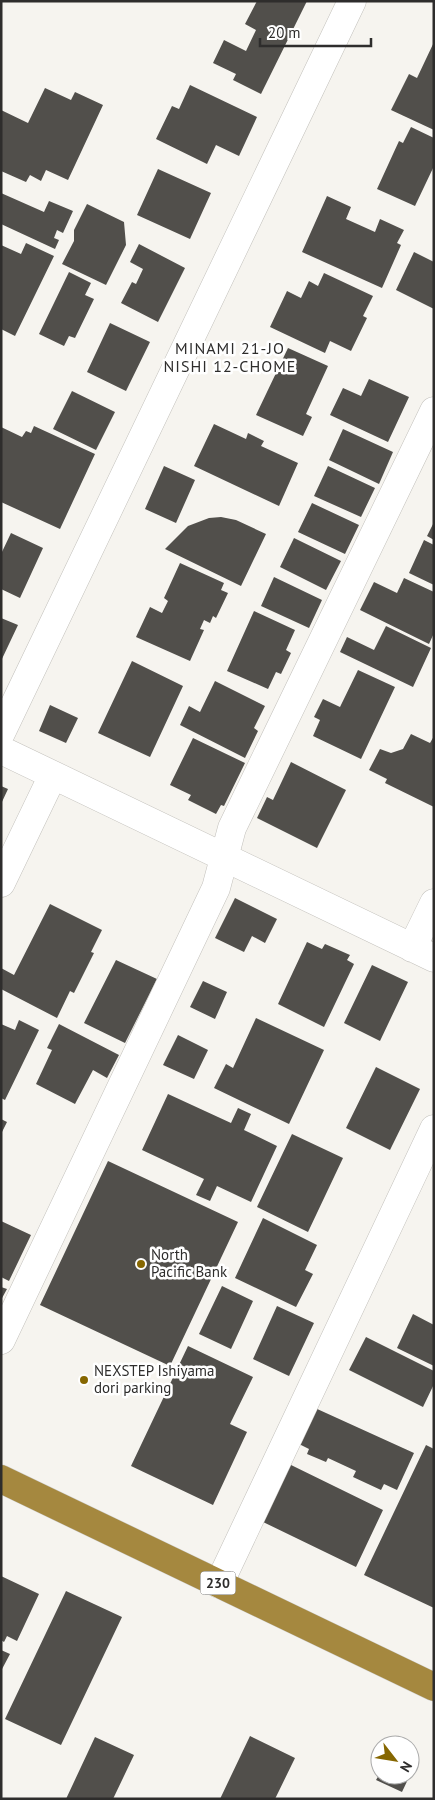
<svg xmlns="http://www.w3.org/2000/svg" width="435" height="1800" font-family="'PT Sans',sans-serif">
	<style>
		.building { fill: #514f4b }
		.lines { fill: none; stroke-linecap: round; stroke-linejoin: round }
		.minor-casing { stroke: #c3c1bc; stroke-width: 29 }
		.highway-casing { stroke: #d1d1d1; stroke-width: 29 }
		.minor { stroke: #fff; stroke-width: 28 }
		.highway { stroke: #a5883f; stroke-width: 28 }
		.poi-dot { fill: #866701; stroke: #fff; stroke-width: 2 }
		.labels { text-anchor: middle; stroke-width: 5; stroke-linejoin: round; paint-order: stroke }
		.shield { fill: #fff; stroke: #6d6c6b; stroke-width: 1 }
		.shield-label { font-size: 14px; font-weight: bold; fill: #2e2d2c }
		.poi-label { font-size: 15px; fill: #2e2d2c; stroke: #fff; text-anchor: start }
		.neighbourhood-label { font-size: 16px; letter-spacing: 1px; fill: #2e2d2c; stroke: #fff }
	</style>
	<rect width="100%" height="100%" fill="#f6f4ef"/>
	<path class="building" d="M257,1h50l-46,93 -28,-14 3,-6 -23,-11 11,-23 22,11 10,-21 -11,-6z
		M434,42v88l-43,-20 18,-36 8,4z
		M190,85l67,32 -18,39 -23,-11 -9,19 -51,-25 16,-33 7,3z
		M45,88l26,12 4,-8 28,13 -35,75 -22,-10 -5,11 -11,-6 -4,7 -25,-11v-61l27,13z
		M411,127l23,11v28l-19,40 -38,-17 22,-48 4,2z
		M158,169l53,24 -21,46 -53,-24z
		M1,193l43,19 5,-11 24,10 -10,22 -6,-3 -3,8 5,2 -4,9 -54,-25z
		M327,196l24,11 -5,12 29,13 5,-13 24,11 -7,13 4,2 -19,43 -80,-36z
		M87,204l37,18 2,23 -20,40 -44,-21 12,-23v-11z
		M26,243l28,13 -39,80 -14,-7v-84l20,9z
		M139,244l46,24 -27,54 -37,-19 11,-21 4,2 7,-15 -13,-7z
		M414,252l20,10v47l-38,-19z
		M69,272l22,11 -6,12 9,4 -19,39 -6,-2 -5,10 -25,-12z
		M324,273l49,23 -10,20 4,2 -16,33 -21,-10 -5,12 -55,-26 17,-36 14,7 8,-17 9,5z
		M110,323l40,19 -24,49 -39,-19z
		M288,348l40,18 -22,48 6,3 -9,19 -47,-21z
		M369,379l40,18 -21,45 -58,-27 13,-27 18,8z
		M72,391l43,21 -19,38 -43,-21z
		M214,424l32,15 2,-6 16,8 -3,5 37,17 -19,43 -85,-40z
		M34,426l61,28 -35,75 -59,-27v-75l21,10 4,-6 5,2z
		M343,429l50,23 -14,32 -50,-24z
		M164,466l31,14 -19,43 -31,-14z
		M328,466l47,22 -14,29 -47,-21z
		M312,503l47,22 -14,29 -47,-22z
		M221,517l15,3 30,14 -25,52 -76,-37 23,-23 21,-8z
		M434,522v18l-7,-4z
		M11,533l32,15 -23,50 -19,-9v-35z
		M294,538l47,23 -15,29 -46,-23z
		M424,540l10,5v40l-25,-12z
		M180,563l44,20 -3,7 7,3 -12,25 -3,-2 -3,7 -6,-3 -4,9 4,1 -14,31 -54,-24 14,-30 12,6 6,-12 -4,-3z
		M274,577l48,23 -13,28 -48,-22z
		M404,578l30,14v41l-5,11 -69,-34 14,-28 23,11z
		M254,611l41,19 -9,20 5,3 -10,21 -5,-2 -8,17 -41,-18z
		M1,618l17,7 -17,36z
		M386,626l45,22 -18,39 -73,-35 7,-15 27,13z
		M132,661l51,25 -33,71 -52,-24z
		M358,670l37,17 -34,72 -48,-23 7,-16 -6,-3 9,-18 17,8z
		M215,681l50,25 -11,22 4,3 -13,27 -65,-33 9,-19 11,6z
		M50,705l28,13 -12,25 -27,-12z
		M411,734l19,9 4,-7v71l-49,-24 2,-4 -18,-9 11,-21 11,4 12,-4z
		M193,738l52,25 -21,43 -3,-1 -5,9 -28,-14 3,-5 -21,-10z
		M291,762l55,28 -29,58 -60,-30 10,-21 6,3z
		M1,786l7,3 -7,15z
		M235,898l42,21 -12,24 -13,-7 -8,16 -29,-14z
		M50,904l52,26 -11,22 3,1 -20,40 -4,-2 -13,27 -56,-29v-21l13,7z
		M307,942l15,7 3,-5 25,11 -3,5 7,4 -30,63 -46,-23z
		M116,960l41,19 -32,64 -41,-20z
		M372,965l36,17 -28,59 -36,-18z
		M203,981l24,11 -12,27 -25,-12z
		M256,1018l68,32 -35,74 -75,-36 12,-24 7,4z
		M19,1020l20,10 -34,70 -4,-2v-74l14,6z
		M59,1024l60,31 -12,23 -14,-8 -18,34 -39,-20 16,-34 -5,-2z
		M178,1035l30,15 -14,29 -31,-14z
		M376,1067l44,22 -30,61 -44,-22z
		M168,1094l63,29 7,-15 13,6 -7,16 33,16 -26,56 -34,-16 -7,15 -14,-6 8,-16 -62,-29z
		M1,1119l6,3 -6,12z
		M292,1134l51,24 -35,74 -51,-25z
		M108,1161l130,61 -68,144 -130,-61z
		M263,1218l54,27 -12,25 8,4 -17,33 -61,-29z
		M1,1221l30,14 -22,46 -8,-4z
		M222,1286l31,15 -22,48 -32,-15z
		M1,1287l6,2 -6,11z
		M277,1306l37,17 -25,53 -36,-17z
		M413,1314l21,11v41l-37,-18z
		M366,1337l68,34v13l-11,23 -74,-37z
		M188,1346l65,31 -23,47 17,8 -34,73 -82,-39z
		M315,1408l99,45 -17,37 -13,-6 -3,6 -28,-13 3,-6 -28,-13 -2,4 -19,-8 2,-5 -10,-5z
		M426,1445l8,4v159l-70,-33z
		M289,1464l94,46 -27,57 -95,-46z
		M1,1576l38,18 -22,47 -10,-5 -3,6 -3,-2z
		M66,1591l56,26 -61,128 -56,-26z
		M1,1650l9,4 -9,17z
		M250,1736l45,22 -20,41h-55z
		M95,1737l39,18 -21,44h-47z
		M379,1775h31l-8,17 -26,-12z"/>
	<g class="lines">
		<defs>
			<path id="minor" d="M1,733l351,-732
				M1,750l433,208
				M1,883l52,-108
				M412,948l22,-45
				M1,1340l215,-452 16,-60 202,-417
				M219,1584l215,-455"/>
			<path id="highway" d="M1,1479l433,208"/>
		</defs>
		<use href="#minor" class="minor-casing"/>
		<use href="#highway" class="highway-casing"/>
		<use href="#minor" class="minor"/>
		<use href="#highway" class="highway"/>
	</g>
	<g class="poi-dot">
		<circle cx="141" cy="1264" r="5"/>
		<circle cx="84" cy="1380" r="5"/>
	</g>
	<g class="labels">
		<rect class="shield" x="200.5" y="1571.5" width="35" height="23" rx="4"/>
		<g class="shield-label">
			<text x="218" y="1588">230</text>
		</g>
		<g class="poi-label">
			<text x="151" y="1260">North<tspan x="151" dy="17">Pacific Bank</tspan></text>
			<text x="94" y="1376">NEXSTEP Ishiyama<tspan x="94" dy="17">dori parking</tspan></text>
		</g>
		<g class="neighbourhood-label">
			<text x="230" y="354">MINAMI 21-JO<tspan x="230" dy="18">NISHI 12-CHOME</tspan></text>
		</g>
	</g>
	<rect width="435" height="1800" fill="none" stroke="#2e2d2c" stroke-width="5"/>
	<g transform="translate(395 1760) rotate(121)"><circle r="24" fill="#ffffff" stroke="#ababab"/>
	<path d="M0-4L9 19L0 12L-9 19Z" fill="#866701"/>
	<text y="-8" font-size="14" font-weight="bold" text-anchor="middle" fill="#2e2d2c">N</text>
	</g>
	<path d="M260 38v8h111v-8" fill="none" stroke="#2e2d2c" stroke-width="2.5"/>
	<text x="268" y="38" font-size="15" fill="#2e2d2c" stroke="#ffffff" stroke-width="4" paint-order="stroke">20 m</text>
</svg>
